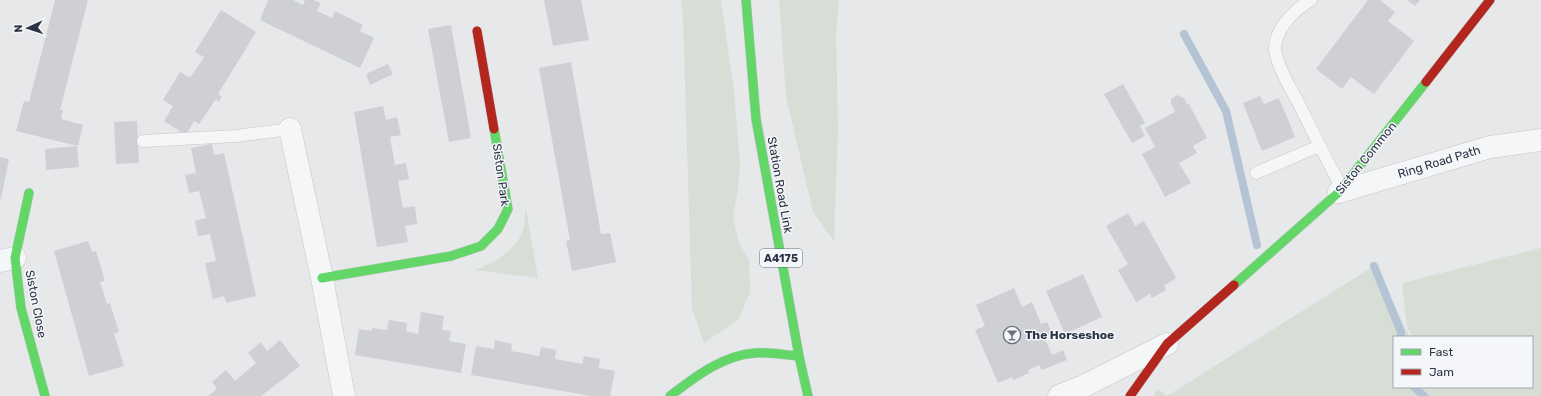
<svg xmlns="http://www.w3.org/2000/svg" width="1541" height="396" font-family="Rubik,sans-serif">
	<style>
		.green { fill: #d6ded6 }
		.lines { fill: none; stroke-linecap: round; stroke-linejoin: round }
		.stream { stroke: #b4c4d5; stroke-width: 8 }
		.building { fill: #ced0d3 }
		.lane-casing { stroke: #c4c6c8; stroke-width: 13 }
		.street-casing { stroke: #c4c6c8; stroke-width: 23 }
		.fast-casing { stroke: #c4c6c8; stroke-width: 10 }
		.jam-casing { stroke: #c4c6c8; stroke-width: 10 }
		.lane { stroke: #f5f6f7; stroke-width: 12 }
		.street { stroke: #f5f6f7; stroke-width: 22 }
		.fast { stroke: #63d668; stroke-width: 9 }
		.jam { stroke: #b3261e; stroke-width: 9 }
		.labels { text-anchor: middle; stroke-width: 3; stroke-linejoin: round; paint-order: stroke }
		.shield { fill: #f4f6f9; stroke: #676e7b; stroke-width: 1 }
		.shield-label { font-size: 11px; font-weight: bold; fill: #2b3445 }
		.street-label { font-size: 12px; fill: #2b3445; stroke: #f4f6f9 }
		.poi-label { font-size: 12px; font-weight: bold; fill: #2b3445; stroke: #f4f6f9; text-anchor: start }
	</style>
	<rect width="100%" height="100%" fill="#e6e8ea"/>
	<path class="green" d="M681,0h40l13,91 6,71 -2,27 -5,27 5,25 11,19 1,32 -12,28 -34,23 -12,-34 -9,-293z
		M779,0h60l-3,33 2,97 -4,111 -21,-29 -27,-116z
		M526,208l12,70 -63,-8c18,-7 39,-18 47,-37 3,-8 3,-17 4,-25z
		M1541,248v148h-388l5,-7 9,7 207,-130 36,71h-16v50h138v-50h-120l-5,-11 -5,-43z"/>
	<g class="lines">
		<path class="stream" d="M1184,34l42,77 31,134
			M1374,266l27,66v5
			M1414,387l10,9"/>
	</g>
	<path class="building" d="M55,0h33l-28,110h3l-2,9 22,6 -5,21 -62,-15 8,-30 5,1z
		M268,0h25l10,5 2,-5h8l8,3 -4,8 15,7 3,-7 28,14 -3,6 14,7 -14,30 -100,-48z
		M544,0h37l8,40 -36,6z
		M1368,0h12l15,12 -7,9 26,20 -40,53 -23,-17 -9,12 -26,-20z
		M1407,0h13l-5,6z
		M221,10l35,22 -38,62 4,3 -3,5 -3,-3 -17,25 -5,-3 -8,14 -22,-14 9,-15 -10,-6 17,-28 10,6 14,-21 -9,-5z
		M451,25l20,113 -22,4 -21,-113z
		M571,62l30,172 9,-1 6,29 -44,9 -6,-30 4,-1 -31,-172z
		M388,64l5,10 -23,11 -4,-11z
		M1123,84l22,39 -5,3 5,10 -13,7 -28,-49z
		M1177,95l7,3 3,6h2l18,34 -14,8 4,7 -18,10 12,20 -26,14 -23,-43 13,-7 -10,-19 30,-16 -4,-9v-4z
		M1260,96l4,8 15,-6 16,39 -33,14 -19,-48z
		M383,106l3,14 11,-3 4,18 -11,2 5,28 11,-2 3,16 -11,2 5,27 12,-2 2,18 -12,2 3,16 -31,5 -23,-135z
		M137,121l2,42 -23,1 -2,-42z
		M212,144l2,11 10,-2 32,143 -30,7 -2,-7 -11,3 -8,-36 11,-2 -6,-27 -12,2 -3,-15 11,-3 -7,-27 -10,2 -4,-18 11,-2 -5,-25z
		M77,146l2,21 -33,3 -1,-21z
		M0,157l9,2 -8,40h-1z
		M1128,213l7,13 9,-5 32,57 -12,8 2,4 -14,8 -2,-4 -14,8 -18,-32 10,-6 -22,-38z
		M88,241l4,11 4,-1 9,30 -5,1 7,22 3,-1 9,29 -5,2 10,32 -35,10 -35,-125z
		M1083,274l19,43 -37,17 -19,-43z
		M1014,288l8,19 10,-5 9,22 6,-2 5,11 -8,4 8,18 11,-5 4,10 -25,10 -3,-5 -11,5 1,3 -16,7 -1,-3 -14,6 -23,-53 10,-4 -9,-21z
		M421,312l23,4 -2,14 9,1 -2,10 17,3 -5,29 -106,-18 4,-26 13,2v-3l15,2 2,-10 18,3 -1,8 12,3z
		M280,340l20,26 -39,30h-53l9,-7 -5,-7 14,-12 9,11 21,-18 -8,-10 13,-11 6,9z
		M495,340l17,4 -1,7 28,5 2,-9 15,3 -1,9 27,5 2,-8 16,3 -1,9 16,3 -5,25h-19l-120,-21 5,-29 18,3z"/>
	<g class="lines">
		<defs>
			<path id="lane" d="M1311,0c-16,9 -37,30 -36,50 2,16 17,41 25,56 14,28 27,55 42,82
				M143,141l93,-5 54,-7
				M1256,173l63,-27"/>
			<path id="street" d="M290,129l32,149 22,118
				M1339,192l151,-45 51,-7
				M0,261l15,-3
				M1059,396l25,-10 83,-42"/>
			<path id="fast" d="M746,0l10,119 43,237 9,40
				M29,193l-14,65 6,50 24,88
				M322,278l129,-22 30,-10 17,-17 10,-20 -14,-80
				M1234,285l105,-93 87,-110
				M670,396c25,-19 53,-41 85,-43 14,-1 30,2 44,3"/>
			<path id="jam" d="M477,31l17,98
				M1426,82l64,-82
				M1130,396l37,-52 67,-59"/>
		</defs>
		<use href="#lane" class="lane-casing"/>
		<use href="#street" class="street-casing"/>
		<use href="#fast" class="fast-casing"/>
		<use href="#jam" class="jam-casing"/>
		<use href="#lane" class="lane"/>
		<use href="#street" class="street"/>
		<use href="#fast" class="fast"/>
		<use href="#jam" class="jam"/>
	</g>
	<defs>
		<symbol id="bar-ring" viewBox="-11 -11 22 22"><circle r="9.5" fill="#f4f6f9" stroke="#6c737f" stroke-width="1.5"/><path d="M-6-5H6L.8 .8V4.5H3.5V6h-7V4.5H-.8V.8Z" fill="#6c737f"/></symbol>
	</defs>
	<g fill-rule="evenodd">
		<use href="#bar-ring" x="1002" y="325" width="20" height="20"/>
	</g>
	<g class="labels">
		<rect class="shield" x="760" y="249" width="42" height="18" rx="3"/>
		<g class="shield-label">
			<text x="781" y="262">A4175</text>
		</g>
		<g class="street-label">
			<text transform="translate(1366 158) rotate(-51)" y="4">Siston Common</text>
			<text transform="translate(1439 162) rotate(-17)" y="4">Ring Road Path</text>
			<text transform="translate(501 175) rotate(82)" y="4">Siston Park</text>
			<text transform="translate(780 185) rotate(80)" y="4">Station Road Link</text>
			<text transform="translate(36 304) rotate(79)" y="4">Siston Close</text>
		</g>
		<g class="poi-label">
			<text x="1025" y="339">The Horseshoe</text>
		</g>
	</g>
	<rect x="1393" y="336" width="140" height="52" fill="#f4f6f9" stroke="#a4a8b1"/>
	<rect x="1401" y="349" width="20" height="6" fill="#63d668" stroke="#a4a8b1"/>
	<text x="1429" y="356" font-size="12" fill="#2b3445">Fast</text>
	<rect x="1401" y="369" width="20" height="6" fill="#b3261e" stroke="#a4a8b1"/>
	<text x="1429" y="376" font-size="12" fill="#2b3445">Jam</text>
	<g transform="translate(28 28) rotate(267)" stroke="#f4f6f9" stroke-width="3" paint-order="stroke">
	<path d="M0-3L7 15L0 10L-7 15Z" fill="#2b3445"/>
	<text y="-6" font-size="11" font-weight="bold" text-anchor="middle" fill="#2b3445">N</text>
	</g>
</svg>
